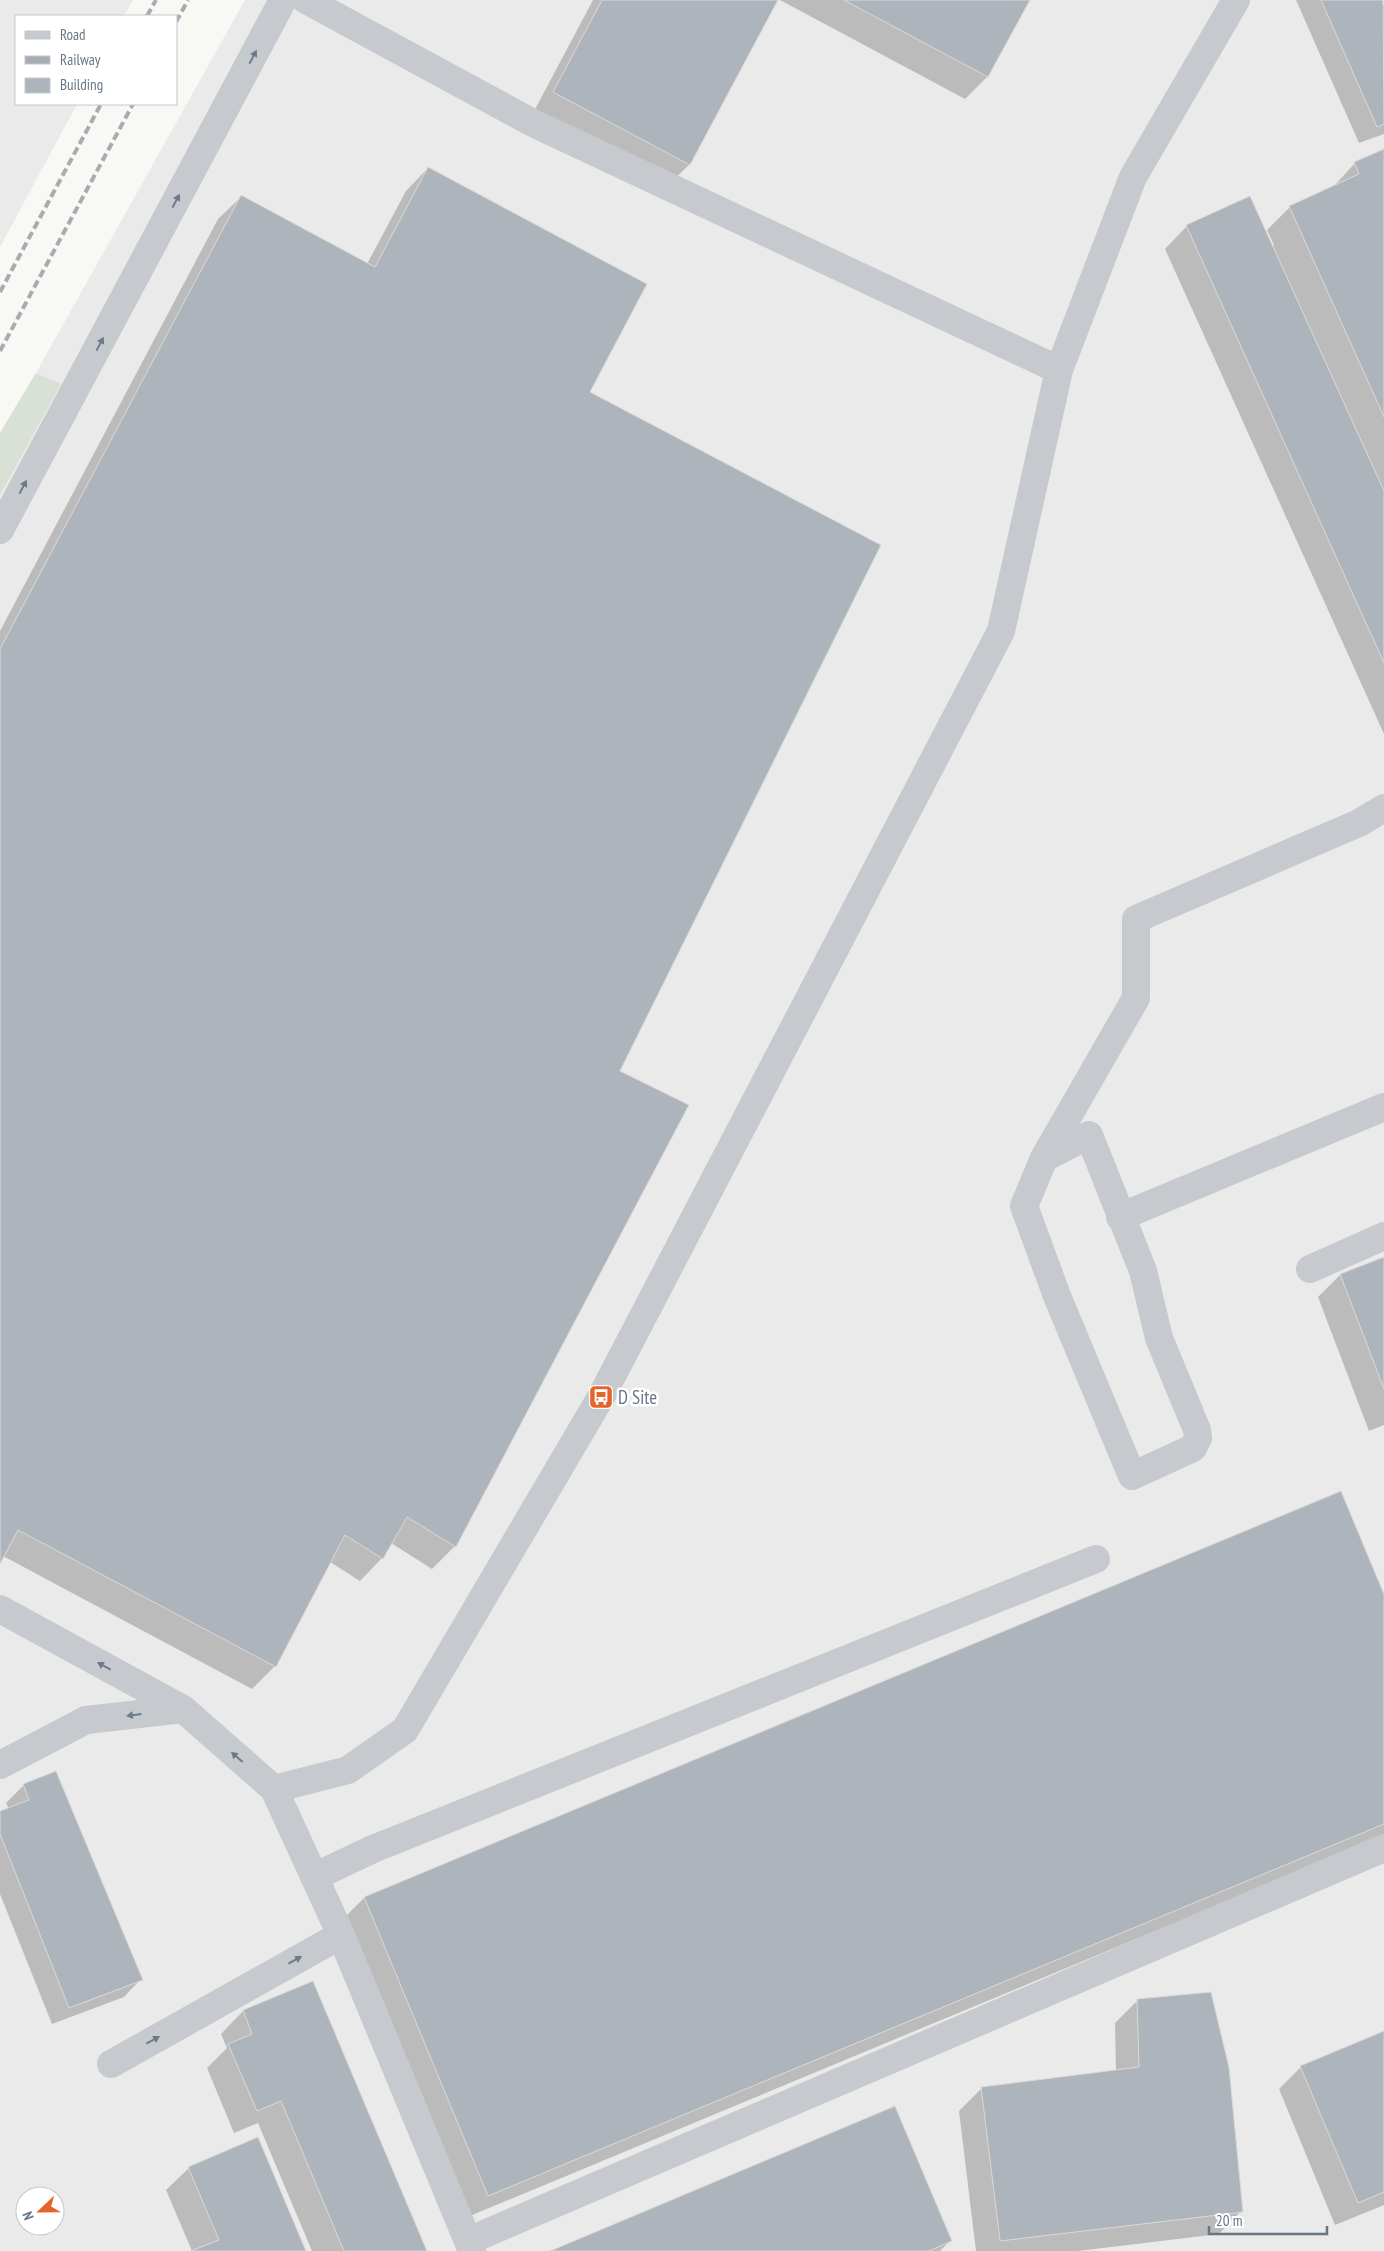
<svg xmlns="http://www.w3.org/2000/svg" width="1384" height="2251" font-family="'PT Sans Narrow',sans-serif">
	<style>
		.built { fill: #e9eae9; fill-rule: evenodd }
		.green { fill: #d9e0d6 }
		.shadow { fill: #0003 }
		.building { fill: #adb4bb; stroke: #dadad8 }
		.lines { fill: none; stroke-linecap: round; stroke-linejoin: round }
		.minor { stroke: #c6c9cd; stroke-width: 28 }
		.rail { stroke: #a6acb2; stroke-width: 4; stroke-dasharray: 8 4; stroke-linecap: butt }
		.oneway { fill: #6c7a8a }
		.labels { text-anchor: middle; stroke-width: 5; stroke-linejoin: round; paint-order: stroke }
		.poi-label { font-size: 19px; fill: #677687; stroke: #fff; text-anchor: start }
	</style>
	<rect width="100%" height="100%" fill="#f8f8f5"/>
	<path class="built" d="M0,0h133l-9,16h-108v88h61l-77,143z
		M245,0h1139v2251h-1384v-1818l36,-60zM25,2196h30v30h-30z"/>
	<path class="green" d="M36,373l25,11 -61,111v-62z"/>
	<path class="shadow" d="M593,0h184l-88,165 -23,22 -134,-72z
		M780,0h248l-41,77 -22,22z
		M1296,0h85l3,6v128l-25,9z
		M1384,150v584l-219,-485 22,-23 85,20 2,-1 -7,-15 23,-23 43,-20 22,-24z
		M428,168l160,224 30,680 69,34 -232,440 -23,23 -41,-26 -9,15 -22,23 -30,-19 -55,104 -23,23 -249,-133 -3,5v-930l218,-412 23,-22 126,67 39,-73z
		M1384,1258v167l-15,6 -51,-134 22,-22z
		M1384,1597v239l-919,382 -123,-298 22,-22z
		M24,1785l117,194 -17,18 -72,27 -52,-130v-81l9,-4 -3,-6z
		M312,1982l113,269h-113l-54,-128 -24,10 -27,-65 20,-20 -6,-14 22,-23z
		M1137,2001l104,210 -22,23 -141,17h-102l-17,-140 23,-23 134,-17 -1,-48z
		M1384,2032v173l-49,20 -56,-136 22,-22z
		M189,2168l116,83h-113l-26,-61z
		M950,2241l-10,10h-387z"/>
	<path class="building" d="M602,0h176l-88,165 -137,-73z
		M844,0h186l-42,77z
		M1321,0h62l1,124 -7,3z
		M1384,149v268l-95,-211 70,-32 -5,-12z
		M428,167l219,117 -57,108 291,153 -261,526 69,34 -233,442 -49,-30 -24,42 -38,-24 -69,132 -258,-137 -18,34v-915l241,-454 134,72z
		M1250,196l134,295v172l-198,-438z
		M1384,1257v132l-44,-115z
		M1341,1491l43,103v230l-896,372 -124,-299z
		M56,1771l87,209 -74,28 -69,-174v-23l29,-11 -6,-16z
		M313,1981l114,270h-83l-63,-150 -24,10 -29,-67 24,-10 -9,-24z
		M1211,1992l18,75 14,145 -243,29 -19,-154 158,-20 -2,-68z
		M1384,2031v161l-26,11 -58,-137z
		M895,2106l57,135 -23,10h-379z
		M258,2137l48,114h-115l28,-11 -31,-73z"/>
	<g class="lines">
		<path class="minor" d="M306,0l227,123 526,247
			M0,530l283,-530
			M1089,1135l54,136 16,67 38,92 1,8 -5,10 -61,28 -75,-180 -33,-90 20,-48z
			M1044,1158l92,-160v-79l223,-96 25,-15
			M1120,1217l264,-110
			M1310,1269l74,-33
			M0,1609l183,100 91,80
			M0,1765l86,-45 97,-11
			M314,1877l59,-28 723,-290
			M111,2064l230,-129
			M468,2241l916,-393
			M472,2251l-131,-316 -67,-146 74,-19 57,-40 196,-333 400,-766 58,-261 74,-193 103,-177"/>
		<path class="rail" d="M147,16l9,-16
			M176,22l12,-22
			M0,292l101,-188
			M0,351l133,-247"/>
	</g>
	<defs><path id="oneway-solid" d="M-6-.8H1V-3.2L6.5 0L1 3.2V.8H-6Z" transform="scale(1.25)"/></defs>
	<g class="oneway">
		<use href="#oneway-solid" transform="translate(253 57) rotate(-62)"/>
		<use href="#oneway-solid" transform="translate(176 201) rotate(-62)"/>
		<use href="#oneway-solid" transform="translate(100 344) rotate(-62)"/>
		<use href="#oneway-solid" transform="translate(23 487) rotate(-62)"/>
		<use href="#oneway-solid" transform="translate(104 1666) rotate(-151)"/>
		<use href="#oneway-solid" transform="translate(134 1715) rotate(173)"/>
		<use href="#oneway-solid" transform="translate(237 1757) rotate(-139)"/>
		<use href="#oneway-solid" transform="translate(295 1960) rotate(-29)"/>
		<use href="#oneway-solid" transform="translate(153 2040) rotate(-29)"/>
	</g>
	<defs>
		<symbol id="bus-square" viewBox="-11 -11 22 22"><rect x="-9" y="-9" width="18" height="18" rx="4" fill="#e56429" stroke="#fff"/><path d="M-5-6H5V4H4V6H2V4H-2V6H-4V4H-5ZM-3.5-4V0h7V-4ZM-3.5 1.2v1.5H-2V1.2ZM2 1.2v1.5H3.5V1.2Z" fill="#fff"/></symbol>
	</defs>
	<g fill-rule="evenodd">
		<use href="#bus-square" x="587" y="1383" width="28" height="28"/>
	</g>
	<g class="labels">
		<g class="poi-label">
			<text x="618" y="1404">D Site</text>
		</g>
	</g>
	<rect x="15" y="15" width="162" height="90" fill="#ffffff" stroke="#c2c8cf"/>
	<rect x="25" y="31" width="25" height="8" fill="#c6c9cd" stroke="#c2c8cf"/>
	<text x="60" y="40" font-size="15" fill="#677687">Road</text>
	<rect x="25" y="56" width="25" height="8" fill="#a6acb2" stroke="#c2c8cf"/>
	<text x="60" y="65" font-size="15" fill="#677687">Railway</text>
	<rect x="25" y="78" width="25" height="15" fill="#adb4bb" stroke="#c2c8cf"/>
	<text x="60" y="90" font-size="15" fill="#677687">Building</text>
	<g transform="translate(40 2211) rotate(248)"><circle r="24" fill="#ffffff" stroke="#c2c8cf"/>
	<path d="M0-4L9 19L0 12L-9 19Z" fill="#e56429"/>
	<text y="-8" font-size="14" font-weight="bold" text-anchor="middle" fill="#677687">N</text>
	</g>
	<path d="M1209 2226v8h118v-8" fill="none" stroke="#677687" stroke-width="2.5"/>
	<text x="1216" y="2226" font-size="15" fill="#677687" stroke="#ffffff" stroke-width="4" paint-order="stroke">20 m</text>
</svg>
